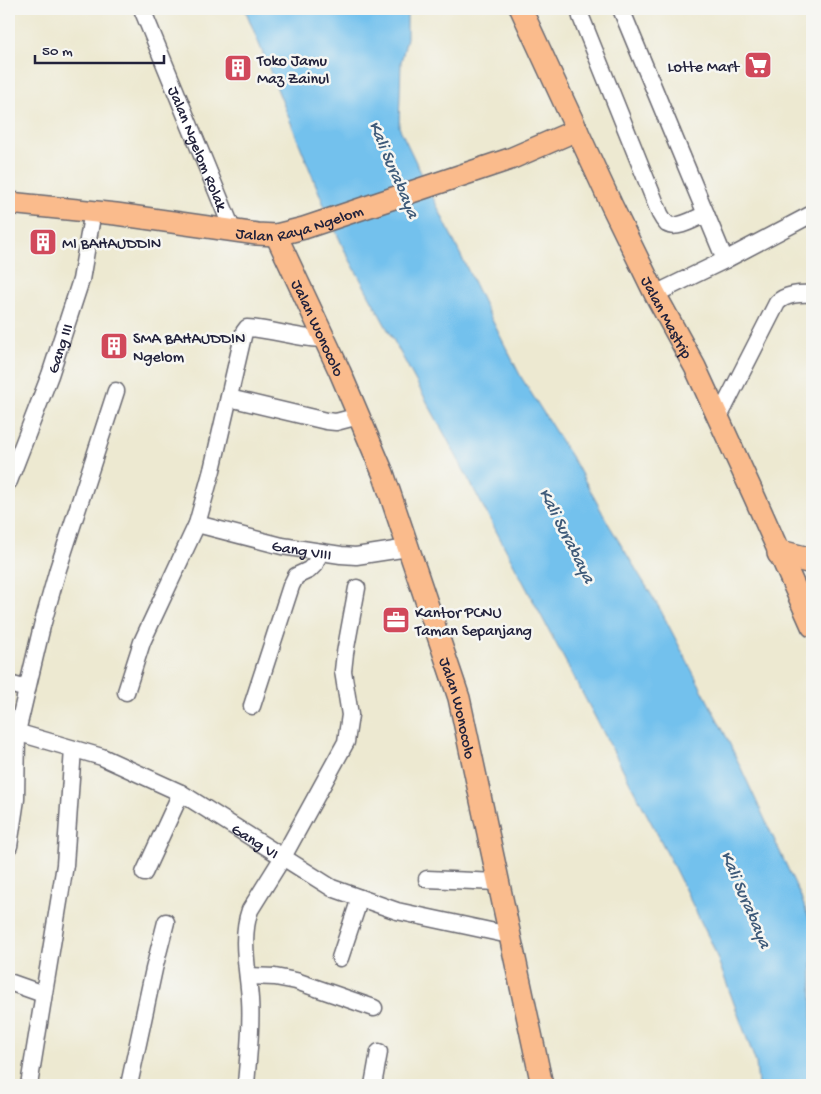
<svg xmlns="http://www.w3.org/2000/svg" width="821" height="1094" font-family="'Gochi Hand',sans-serif">
	<style>
		.water { fill: #73c1ed; stroke: #4a7294 }
		.lines { fill: none; stroke-linecap: round; stroke-linejoin: round }
		.minor-casing { stroke: #696870; stroke-width: 19 }
		.major-casing { stroke: #696870; stroke-width: 24 }
		.highway-casing { stroke: #696870; stroke-width: 28 }
		.minor { stroke: #fff; stroke-width: 16 }
		.major { stroke: #fabb8c; stroke-width: 21 }
		.highway { stroke: #fabb8c; stroke-width: 25 }
		.labels { text-anchor: middle; stroke-width: 5; stroke-linejoin: round; paint-order: stroke }
		.poi-label { font-size: 16px; fill: #22223b; stroke: #f6f6f2; text-anchor: start }
		.street-label { font-size: 16px; fill: #22223b; stroke: #f6f6f2 }
		.water-label { font-size: 18px; font-style: italic; fill: #3e5a79; stroke: #f6f6f2 }
	</style>
	<rect width="100%" height="100%" fill="#f6f6f2"/>
	<filter id="ink" filterUnits="userSpaceOnUse"><feTurbulence type="fractalNoise" baseFrequency=".02" numOctaves="2"/><feDisplacementMap in="SourceGraphic" scale="10" xChannelSelector="R" yChannelSelector="G"/><feConvolveMatrix kernelMatrix="1 2 1 2 8 2 1 2 1" color-interpolation-filters="sRGB"/></filter>
	<filter id="wash" filterUnits="userSpaceOnUse"><feTurbulence type="fractalNoise" baseFrequency=".0096" numOctaves="4" result="noise"/><feDisplacementMap in="SourceGraphic" scale="20" xChannelSelector="R" yChannelSelector="G"/><feGaussianBlur stdDeviation="1.12" result="paint"/><feColorMatrix in="noise" values="0 0 0 0 0 0 0 0 0 0 0 0 0 0 0 0 0 1.4 0 .05"/><feComposite in="paint" operator="in"/></filter>
	<g filter="url(#wash)">
		<rect width="100%" height="100%" fill="#ede9d1"/>
		<path class="water" d="M245,9h162v29l-6,24 -2,65 90,187 32,63 56,89 32,59 51,84 67,129 74,159 11,30v158h-54l-2,-22 -44,-119 -52,-105 -215,-404 -101,-186 -20,-44z"/>
	</g>
	<g filter="url(#ink)">
		<g class="lines">
			<defs>
				<g id="minor">
					<path id="s1" d="M142,9l91,222"/>
					<path d="M579,9l2,8 79,197c2,4 4,7 7,10 10,6 29,-6 39,-10"/>
					<path d="M621,9l104,251"/>
					<path d="M655,294l70,-34 87,-46"/>
					<path d="M229,398l97,23 10,1 23,-6"/>
					<path d="M718,419l59,-116c8,-9 24,-10 35,-9"/>
					<path id="s2" d="M9,481l41,-106 31,-95 12,-69"/>
					<path id="s3" d="M197,524l85,22 59,9 15,1 52,-8"/>
					<path d="M9,684l18,5"/>
					<path d="M126,692l16,-50 6,-13 49,-105 15,-54 32,-138 3,-4c26,1 51,11 77,11"/>
					<path d="M252,706l39,-120 5,-10 13,-6 6,-6 5,-12"/>
					<path id="s4" d="M9,730l93,27 79,36 151,95 65,23 112,24"/>
					<path d="M9,846l7,-47 1,-67 25,-106 16,-57 58,-178"/>
					<path d="M144,873l37,-80"/>
					<path d="M427,879l71,3"/>
					<path d="M340,958l20,-60"/>
					<path d="M248,976l27,1 21,4 78,27"/>
					<path d="M9,982l34,12"/>
					<path d="M29,1085l36,-220 8,-116"/>
					<path d="M129,1085l25,-116 12,-47"/>
					<path d="M246,1085c2,-28 6,-57 4,-86 -2,-29 -10,-61 0,-89l33,-53 63,-115 4,-27 -7,-44 2,-18 12,-65"/>
					<path d="M373,1085l6,-33"/>
				</g>
				<g id="major">
					<path id="s5" d="M521,9l91,197 43,88 40,73 60,131 57,128"/>
					<path id="s6" d="M9,203l107,11 141,20 19,1 28,-7 206,-69 67,-29"/>
					<path id="s7" d="M276,235l64,137 43,101 76,225 83,387"/>
				</g>
				<path id="highway" d="M780,553l32,8"/>
			</defs>
			<use href="#minor" class="minor-casing"/>
			<use href="#major" class="major-casing"/>
			<use href="#highway" class="highway-casing"/>
			<use href="#minor" class="minor"/>
			<use href="#major" class="major"/>
			<use href="#highway" class="highway"/>
		</g>
	</g>
	<defs>
		<symbol id="supermarket-square" viewBox="-11 -11 22 22"><rect x="-9" y="-9" width="18" height="18" rx="4" fill="#d1495b" stroke="#f6f6f2"/><path d="M-6-5.5h2.5l.6 2H6L4.5 2H-2.5L-4.4-4H-6ZM-1.5 3.2a1.3 1.3 0 1 0 .1 0ZM3 3.2a1.3 1.3 0 1 0 .1 0Z" fill="#fff"/></symbol>
		<symbol id="building-square" viewBox="-11 -11 22 22"><rect x="-9" y="-9" width="18" height="18" rx="4" fill="#d1495b" stroke="#f6f6f2"/><path d="M-4-6H4V6H1V3H-1V6H-4ZM-2.5-4.3h1.7v1.8h-1.7ZM.8-4.3h1.7v1.8H.8ZM-2.5-1h1.7V.8h-1.7ZM.8-1h1.7V.8H.8Z" fill="#fff"/></symbol>
		<symbol id="office-square" viewBox="-11 -11 22 22"><rect x="-9" y="-9" width="18" height="18" rx="4" fill="#d1495b" stroke="#f6f6f2"/><path d="M-6-3h4V-5.5h4V-3h4V5H-6ZM-1-4.5V-3h2v-1.5ZM-6 0V1H6V0Z" fill="#fff"/></symbol>
	</defs>
	<g fill-rule="evenodd">
		<use href="#supermarket-square" x="742" y="49" width="32" height="32"/>
		<use href="#building-square" x="222" y="52" width="32" height="32"/>
		<use href="#building-square" x="27" y="226" width="32" height="32"/>
		<use href="#building-square" x="98" y="330" width="32" height="32"/>
		<use href="#office-square" x="380" y="604" width="32" height="32"/>
	</g>
	<g class="labels">
		<g class="poi-label">
			<text x="257" y="65">Toko Jamu<tspan x="257" dy="18">Maz Zainul</tspan></text>
			<text x="739" y="71" text-anchor="end">Lotte Mart</text>
			<text x="62" y="248">MI BAHAUDDIN</text>
			<text x="133" y="343">SMA BAHAUDDIN<tspan x="133" dy="18">Ngelom</tspan></text>
			<text x="415" y="617">Kantor PCNU<tspan x="415" dy="18">Taman Sepanjang</tspan></text>
		</g>
		<g class="street-label">
			<text dy="6" stroke="none"><textPath href="#s1" startOffset="150">Jalan Ngelom Rolak</textPath></text>
			<text dy="6" stroke="none"><textPath href="#s6" startOffset="294">Jalan Raya Ngelom</textPath></text>
			<text dy="6" stroke="none"><textPath href="#s5" startOffset="341">Jalan Mastrip</textPath></text>
			<text dy="6" stroke="none"><textPath href="#s7" startOffset="102">Jalan Wonocolo</textPath></text>
			<text dy="6" stroke="none"><textPath href="#s2" startOffset="142">Gang III</textPath></text>
			<text dy="6" stroke="none"><textPath href="#s3" startOffset="108">Gang VIII</textPath></text>
			<text dy="6" stroke="none"><textPath href="#s7" startOffset="508">Jalan Wonocolo</textPath></text>
			<text dy="6" stroke="none"><textPath href="#s4" startOffset="272">Gang VI</textPath></text>
		</g>
		<g class="water-label">
			<text transform="translate(395 169) rotate(67)" y="6">Kali Surabaya</text>
			<text transform="translate(568 535) rotate(63)" y="6">Kali Surabaya</text>
			<text transform="translate(747 899) rotate(67)" y="6">Kali Surabaya</text>
		</g>
	</g>
	<rect width="821" height="1094" fill="none" stroke="#f6f6f2" stroke-width="30"/>
	<path d="M35 55v8h129v-8" fill="none" stroke="#22223b" stroke-width="2.5"/>
	<text x="42" y="55" font-size="15" fill="#22223b" stroke="#f6f6f2" stroke-width="4" paint-order="stroke">50 m</text>
</svg>
